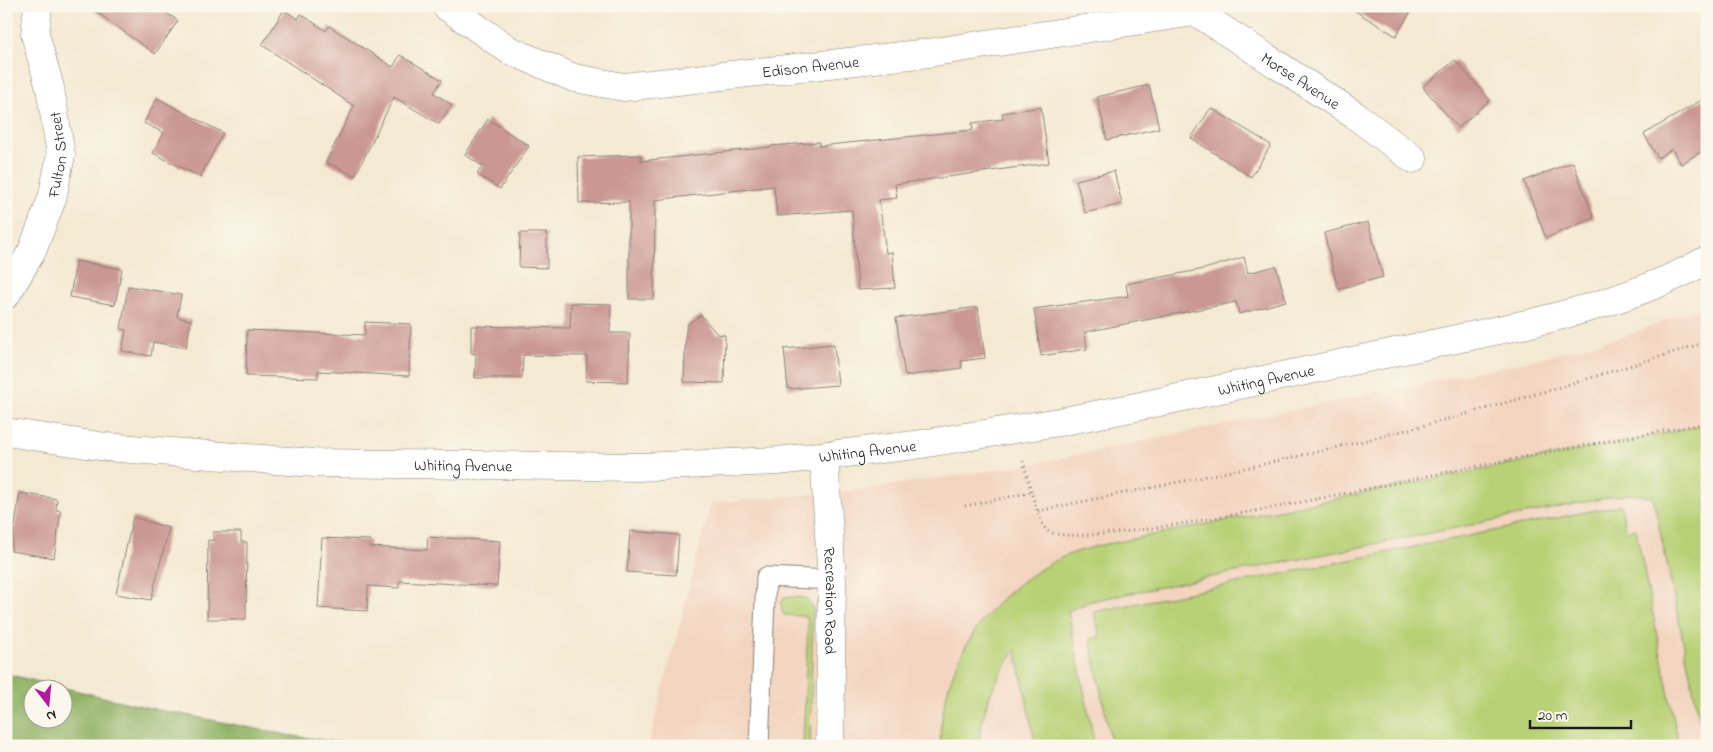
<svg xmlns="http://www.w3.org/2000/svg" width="1713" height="752" font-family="'Indie Flower',sans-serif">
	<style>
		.built { fill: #f3d4bf }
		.green { fill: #b8d176; stroke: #6a7649 }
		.forest { fill: #92b367; stroke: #576842; fill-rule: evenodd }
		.building { fill: #ca9793 }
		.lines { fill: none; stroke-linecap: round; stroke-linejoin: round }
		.service-casing { stroke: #888277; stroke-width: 21 }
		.minor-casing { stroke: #888277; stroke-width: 29 }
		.tertiary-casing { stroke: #888277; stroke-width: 29 }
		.path { stroke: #888277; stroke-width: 3; stroke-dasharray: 1 4; stroke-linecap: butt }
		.service { stroke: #fff; stroke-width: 19 }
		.minor { stroke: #fff; stroke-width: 28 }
		.tertiary { stroke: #fff; stroke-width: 28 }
		.labels { text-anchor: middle; stroke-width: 4; stroke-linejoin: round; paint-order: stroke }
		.street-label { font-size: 16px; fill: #1c1c1c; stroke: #fbf7ec }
	</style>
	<rect width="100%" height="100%" fill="#fbf7ec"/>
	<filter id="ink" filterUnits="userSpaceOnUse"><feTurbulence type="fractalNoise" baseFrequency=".02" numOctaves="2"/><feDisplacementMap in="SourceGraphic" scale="10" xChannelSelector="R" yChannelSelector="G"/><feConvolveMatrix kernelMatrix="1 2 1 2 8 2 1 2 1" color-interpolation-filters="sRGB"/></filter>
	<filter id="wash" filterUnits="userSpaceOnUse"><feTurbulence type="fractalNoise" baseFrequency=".0096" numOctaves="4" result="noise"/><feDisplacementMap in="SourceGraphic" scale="20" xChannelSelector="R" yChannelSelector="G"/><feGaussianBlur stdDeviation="1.12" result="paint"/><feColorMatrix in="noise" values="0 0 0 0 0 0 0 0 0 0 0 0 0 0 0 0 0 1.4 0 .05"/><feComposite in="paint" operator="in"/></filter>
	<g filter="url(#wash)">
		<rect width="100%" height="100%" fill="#f4e9d2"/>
		<path class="built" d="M1707,305v441h-1059l63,-243 150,-13 172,-26 496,-103 99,-26z"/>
		<path class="green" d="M1707,425v321h-2l-52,-249 -22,-3 -21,3 -519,104 -23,10 27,135h-59l-20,-96c-22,29 -35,60 -37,96h-39c1,-85 48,-154 125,-190 10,-4 22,-7 32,-10z
			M1621,505l5,26 10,-2 43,217h-567l-22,-107 10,-2 -6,-25z
			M791,597l15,1 7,11 -3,137h-7l5,-122 -1,-6 -4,-2 -19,-1 -2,-5 -1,-7 3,-5z"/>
		<path class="forest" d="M6,674l144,34 137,27 78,11h-359zM32,690h30v30h-30z"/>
		<g id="blocks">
			<path class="building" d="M88,6h69l21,15 -23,33z
				M1347,6h67l-18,30z
				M284,10l14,9 3,-5 25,17 3,-5 64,41 7,-12 42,25 -8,13 18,12 -13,19 -45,-27 -39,79 -29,-14 28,-56 -92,-61z
				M1455,60l35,40 -32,28 -35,-41z
				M1149,85l10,43 -52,12 -10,-43z
				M1707,97v51l-26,16 -9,-15 -14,9 -14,-24z
				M157,98l66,35 -23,44 -47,-24 11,-20 -20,-10z
				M1041,107l8,56 -154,21 2,14 -18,2 7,53 6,-1 3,36 -37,2 -6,-80 -75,6 -3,-30 -119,14 -1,99h-25v-97l-50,1 -1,-46 63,-2v6l130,-14v-1l48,-4v4l154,-16 -1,-7 31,-4 -1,-6z
				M1211,108l60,37 -20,32 -60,-39z
				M488,119l41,27 -29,43 -23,-15 6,-8 -18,-11z
				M1573,162l21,56 -48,20 -22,-57z
				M1114,171l8,33 -37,9 -9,-33z
				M1368,222l15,55 -45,12 -14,-56z
				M520,233h27v35l-28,-1z
				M1244,257l4,16 28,-7 10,35 -47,13 -3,-12 -151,30 2,17 -46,7 -7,-47 94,-13 -2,-12 78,-15z
				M76,261l46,8 -7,36 -45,-8z
				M128,286l53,9 -4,22 14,3 -5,28 -33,-6 -2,14 -29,-5 4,-21 -5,-1z
				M571,303l40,1 -1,29h20l-2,49 -42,-1 1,-25 -64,-1 -1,23h-47l1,-24 -5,-1v-27l99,2z
				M978,307l7,51 -24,3 1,7 -57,8 -9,-58z
				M701,315l16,19 8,1 -1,48 -40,-1 2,-52 2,-6z
				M365,322l46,2 -2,52 -91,-5v7l-72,-2 1,-46 118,5z
				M834,344l4,41 -50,4 -4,-40z
				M20,493l37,6 -1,11 5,1 -7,47 -43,-7z
				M133,517l36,11 -18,72 -35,-6z
				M630,531l49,4 -3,40 -49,-3z
				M213,532h28v10h6l-1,77h-39l1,-79 5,1z
				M428,537l72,4 -3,45 -98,-5v7l-31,-2 -1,25 -49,-3 4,-70 48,2 -1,7 58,3z"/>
		</g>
	</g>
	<g filter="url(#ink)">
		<use href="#blocks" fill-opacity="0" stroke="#888277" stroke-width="1"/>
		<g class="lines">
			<defs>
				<path id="service" d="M759,746l7,-169 66,3"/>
				<g id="minor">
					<path id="s1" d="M446,6l63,44 65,28 50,9 304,-34 266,-41"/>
					<path id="s2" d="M1187,6l169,110 57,43"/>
					<path id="s3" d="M6,295l26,-44 20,-52 9,-44 -11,-67 -15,-54 3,-28"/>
					<path id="s4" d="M824,456l8,124 -2,166"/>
				</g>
				<g id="tertiary">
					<path id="s5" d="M6,432l100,15 209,16 323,4 140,-6 137,-16 144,-23 72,-14 396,-84c62,-15 124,-33 180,-64"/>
				</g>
			</defs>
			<use href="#service" class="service-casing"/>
			<use href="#minor" class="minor-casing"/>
			<use href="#tertiary" class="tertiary-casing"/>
			<path class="path" d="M1023,461c4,13 15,64 25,70 33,23 366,-53 424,-64 78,-15 157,-30 235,-44
				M965,506l67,-14
				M1038,511c123,-26 247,-49 368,-81 101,-26 201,-57 301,-88"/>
			<use href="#service" class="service"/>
			<use href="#minor" class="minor"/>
			<use href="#tertiary" class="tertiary"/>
		</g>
	</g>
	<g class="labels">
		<g class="street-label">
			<text dy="6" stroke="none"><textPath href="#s1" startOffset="386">Edison Avenue</textPath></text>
			<text dy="6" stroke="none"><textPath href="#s2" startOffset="136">Morse Avenue</textPath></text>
			<text dy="6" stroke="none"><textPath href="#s3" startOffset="152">Fulton Street</textPath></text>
			<text dy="6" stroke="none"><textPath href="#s5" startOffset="1269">Whiting Avenue</textPath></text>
			<text dy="6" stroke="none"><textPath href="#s5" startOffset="864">Whiting Avenue</textPath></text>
			<text dy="6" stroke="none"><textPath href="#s5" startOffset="459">Whiting Avenue</textPath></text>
			<text dy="6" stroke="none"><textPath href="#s4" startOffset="145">Recreation Road</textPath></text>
		</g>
	</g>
	<rect width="1713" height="752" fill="none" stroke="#fbf7ec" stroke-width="25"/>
	<g transform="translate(48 704) rotate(164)"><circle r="24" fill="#fbf7ec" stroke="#a29f99"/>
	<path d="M0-4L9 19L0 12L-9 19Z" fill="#b5179e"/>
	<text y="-8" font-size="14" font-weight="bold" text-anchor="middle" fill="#1c1c1c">N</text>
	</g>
	<path d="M1530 720v8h101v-8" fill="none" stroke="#1c1c1c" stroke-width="2.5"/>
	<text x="1538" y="720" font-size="15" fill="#1c1c1c" stroke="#fbf7ec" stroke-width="4" paint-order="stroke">20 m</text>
</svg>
